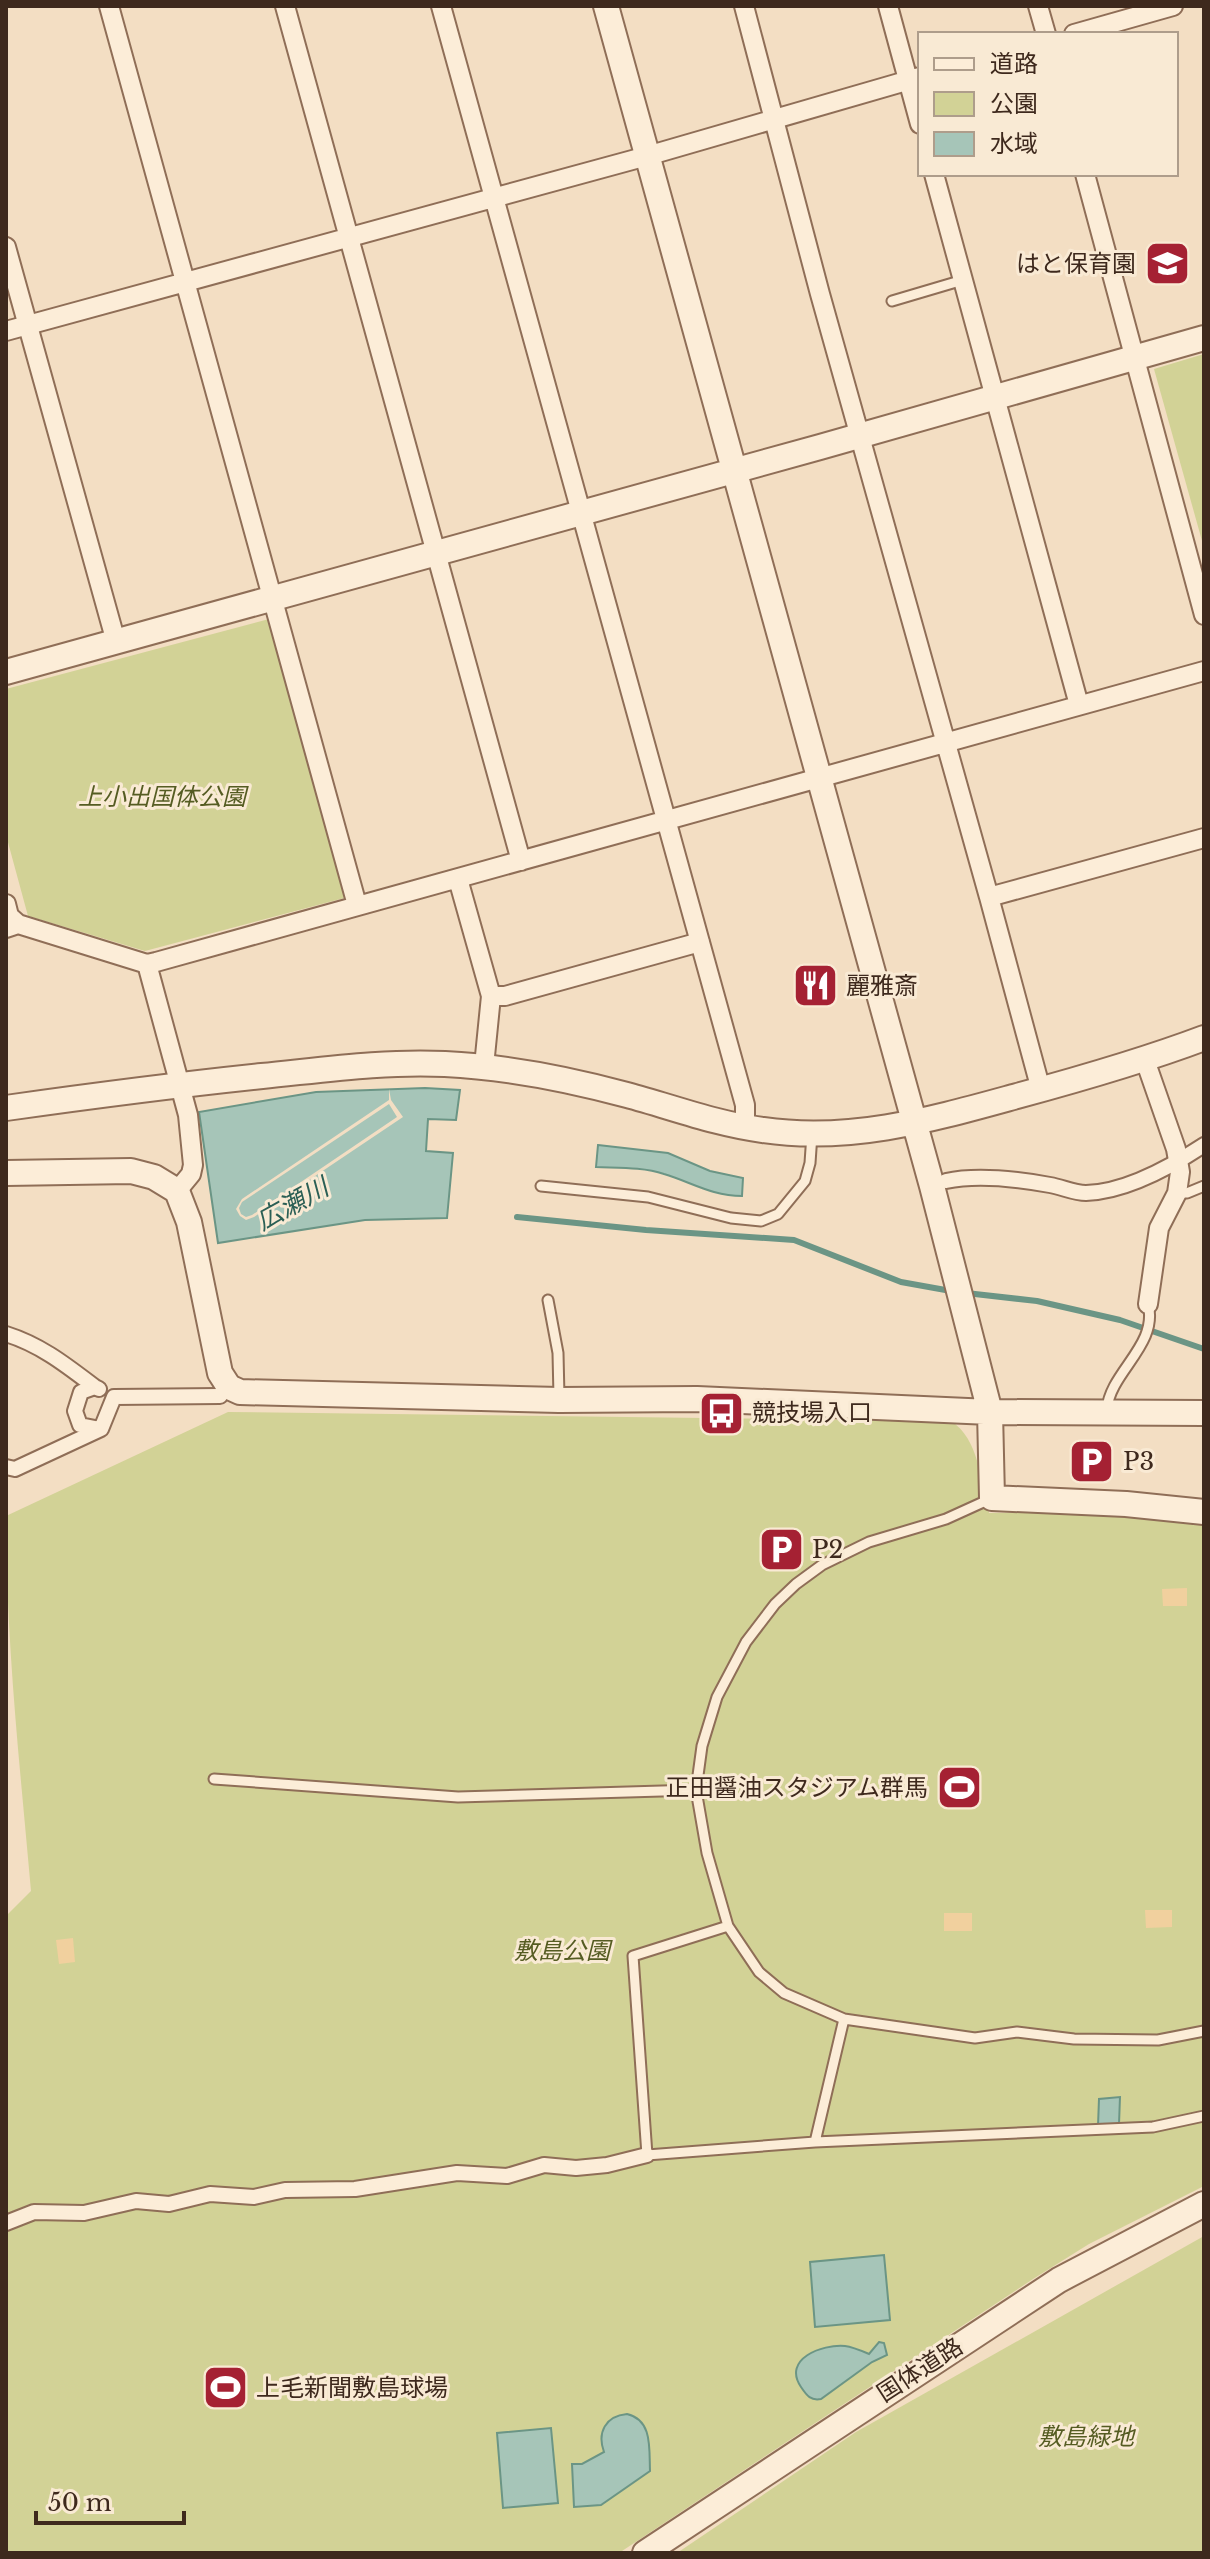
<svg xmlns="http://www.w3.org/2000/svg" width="1210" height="2559" font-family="'Libre Baskerville','Noto Sans JP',serif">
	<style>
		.green { fill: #d2d296 }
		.sand { fill: #f1d09e }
		.water { fill: #a6c5b8; stroke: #6b9585; stroke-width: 2 }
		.pier { fill: #f3dec3; fill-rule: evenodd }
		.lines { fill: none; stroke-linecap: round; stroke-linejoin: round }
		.stream { stroke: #6b9585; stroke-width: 6 }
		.service-casing { stroke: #8f6e57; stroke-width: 13 }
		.pedestrian-casing { stroke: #8f6e57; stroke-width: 18 }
		.minor-casing { stroke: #8f6e57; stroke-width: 22 }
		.tertiary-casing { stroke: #8f6e57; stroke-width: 28 }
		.service { stroke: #fcedd8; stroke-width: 9 }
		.pedestrian { stroke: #fcedd8; stroke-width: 14 }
		.minor { stroke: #fcedd8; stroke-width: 18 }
		.tertiary { stroke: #fcedd8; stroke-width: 24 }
		.labels { text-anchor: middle; stroke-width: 6; stroke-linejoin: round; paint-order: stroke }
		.poi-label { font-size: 24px; fill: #3e291d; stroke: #f9ead4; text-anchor: start }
		.park-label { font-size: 24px; font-style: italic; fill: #555c22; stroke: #f9ead4 }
		.street-label { font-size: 24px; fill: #3e291d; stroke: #f9ead4 }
		.water-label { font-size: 26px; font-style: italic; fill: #2b5f55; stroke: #f9ead4 }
	</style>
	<rect width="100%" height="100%" fill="#f3dec3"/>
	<path class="green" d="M1204,354v194l-50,-179z
		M269,619l79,278 -203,54 -117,-35 -22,-81v-146z
		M228,1412l723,9c28,18 30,61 38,92l142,-1 73,11v663l-115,58 -56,35 -414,274h-613v-637l25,-25c-11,-124 -25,-250 -25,-375z
		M1204,2236v317h-527l179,-121z"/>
	<path class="sand" d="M1187,1588v18h-24l-1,-17z
		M1145,1910h27v17l-26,1z
		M944,1913h28v18h-28z
		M73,1938l2,24 -16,2 -3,-24z"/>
	<path class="water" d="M425,1088l35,2 -4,30 -28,-1 -2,32 27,2 -6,65 -82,2 -147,23 -19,-131 117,-20z
		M598,1145l70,8 42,18 33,7 -1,18c-30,0 -51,-14 -78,-22 -21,-7 -46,-6 -68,-7z
		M1120,2097l-1,27 -21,2 1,-27z
		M884,2255l6,65 -75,7 -5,-65z
		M879,2342l5,1 3,12 -15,7 -51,37c-10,2 -14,-3 -20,-12 -19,-28 21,-43 44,-41 8,1 17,5 24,8z
		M627,2414c26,6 22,35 23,57l-49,34 -27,2 -2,-43h10l22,-12c-7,-19 1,-36 23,-38z
		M551,2428l7,75 -55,5 -6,-75z"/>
	<path class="pier" d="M389,1089l2,11 12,17 -149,100 -8,3 -6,-4 -4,-7 6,-10 147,-99zM389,1104l8,13 -145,98 -6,2 -5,-3 -2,-6 3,-6z"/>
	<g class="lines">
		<path class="stream" d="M517,1217l129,13 148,10 107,42 50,9
			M966,1293l71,8 83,19 84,29"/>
		<defs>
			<path id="service" d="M892,301l71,-21
				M541,1186l107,11 83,21 30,3 17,-7 27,-33 5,-18 2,-29
				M1177,1193h10l17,-7
				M548,1300l10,53 1,44
				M1107,1409c3,-37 52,-64 41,-105
				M990,1499l-44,20 -77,23 -47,23 -26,19 -21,20 -29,38 -29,55 -15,49 -6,44 11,63 21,73 31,46 25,21 60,26 131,19 42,-6 57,7 84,1 46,-9
				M214,1779l244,18 238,-7
				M728,1926l-95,30 14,199 168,-13 338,-15 51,-11
				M815,2142l29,-123"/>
			<path id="pedestrian" d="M946,1181c32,-7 71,-2 104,4 12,2 24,8 36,8 39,-1 86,-27 118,-48
				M6,1334c35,11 60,31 89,53
				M99,1389l-4,-2 -14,5 -6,19 5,14 20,4
				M6,1467l9,2 86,-40 13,-32 106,-1
				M6,2223l28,-11 50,1 52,-12 33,3 41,-10 44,3 31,-7 70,-1 102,-16 50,3 37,-11 32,3 31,-3 40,-10"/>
			<path id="minor" d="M109,6l248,899
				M285,6l236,855
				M441,6l304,1099v22
				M744,6l76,288 169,603
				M888,6l32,118
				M1038,6l8,28
				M1074,34l99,-28
				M934,174l145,531
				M1085,174l119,441
				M6,247l110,395
				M6,331l641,-175 273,-79
				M458,879l33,117 -7,70
				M6,904l3,12 9,8
				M6,928l12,-4 129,40 9,-2 1048,-291
				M147,964l41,151 5,50 -2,9 -14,17
				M491,996h14l195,-54
				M1145,1060l31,89 4,23 -3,21 -18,35 -11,76
				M1041,1090l-52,-193 215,-59"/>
			<path id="tertiary" d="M606,6l326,1180 58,226 2,86 134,6 78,8
				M6,672l814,-225 384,-109
				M6,1108c85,-12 170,-23 256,-32 61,-6 122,-15 183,-12 62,3 123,15 182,31 45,12 89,29 136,35 88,13 170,-11 254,-34 63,-17 126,-35 187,-58
				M6,1173l125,-2 23,6 23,14 12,31 31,151 9,14 11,5 319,8 138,-1 293,13 214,1
				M645,2553l414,-273 145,-76"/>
		</defs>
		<use href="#service" class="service-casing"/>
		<use href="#pedestrian" class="pedestrian-casing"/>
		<use href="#minor" class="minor-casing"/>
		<use href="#tertiary" class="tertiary-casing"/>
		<use href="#service" class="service"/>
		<use href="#pedestrian" class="pedestrian"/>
		<use href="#minor" class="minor"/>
		<use href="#tertiary" class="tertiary"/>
	</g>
	<defs>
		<symbol id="school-square" viewBox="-11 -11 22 22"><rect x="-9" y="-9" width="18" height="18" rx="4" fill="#a52133" stroke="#f9ead4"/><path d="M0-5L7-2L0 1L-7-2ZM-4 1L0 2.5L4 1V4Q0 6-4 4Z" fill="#fff"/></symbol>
		<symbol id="restaurant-square" viewBox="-11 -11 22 22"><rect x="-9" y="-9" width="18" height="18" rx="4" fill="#a52133" stroke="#f9ead4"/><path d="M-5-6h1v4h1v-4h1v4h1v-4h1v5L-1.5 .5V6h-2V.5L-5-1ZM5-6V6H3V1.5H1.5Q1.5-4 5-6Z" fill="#fff"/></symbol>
		<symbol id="bus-square" viewBox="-11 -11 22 22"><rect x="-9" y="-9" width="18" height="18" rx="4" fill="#a52133" stroke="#f9ead4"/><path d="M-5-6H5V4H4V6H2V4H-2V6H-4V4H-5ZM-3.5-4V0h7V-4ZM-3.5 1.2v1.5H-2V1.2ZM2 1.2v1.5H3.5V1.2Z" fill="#fff"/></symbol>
		<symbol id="parking-square" viewBox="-11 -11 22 22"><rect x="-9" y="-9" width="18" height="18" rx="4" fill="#a52133" stroke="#f9ead4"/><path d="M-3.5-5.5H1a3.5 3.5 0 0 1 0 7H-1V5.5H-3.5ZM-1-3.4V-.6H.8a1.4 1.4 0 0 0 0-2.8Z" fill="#fff"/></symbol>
		<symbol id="stadium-square" viewBox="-11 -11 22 22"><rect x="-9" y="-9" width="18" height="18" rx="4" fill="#a52133" stroke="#f9ead4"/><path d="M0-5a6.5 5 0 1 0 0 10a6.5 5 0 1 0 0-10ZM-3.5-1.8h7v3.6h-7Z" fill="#fff"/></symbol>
	</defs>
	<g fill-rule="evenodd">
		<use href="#school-square" x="1142" y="238" width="51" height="51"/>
		<use href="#restaurant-square" x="790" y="960" width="51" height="51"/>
		<use href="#bus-square" x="696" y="1388" width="51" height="51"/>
		<use href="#parking-square" x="1066" y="1436" width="51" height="51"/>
		<use href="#parking-square" x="756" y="1524" width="51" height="51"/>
		<use href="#stadium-square" x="934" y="1762" width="51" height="51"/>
		<use href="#stadium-square" x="200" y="2362" width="51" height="51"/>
	</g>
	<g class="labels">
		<g class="poi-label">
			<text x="1136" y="272" text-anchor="end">はと保育園</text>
			<text x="846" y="994">麗雅斎</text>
			<text x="752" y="1421">競技場入口</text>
			<text x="1123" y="1470">P3</text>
			<text x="812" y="1558">P2</text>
			<text x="928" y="1796" text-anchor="end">正田醤油スタジアム群馬</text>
			<text x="256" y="2396">上毛新聞敷島球場</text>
		</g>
		<g class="park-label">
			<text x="162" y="805">上小出国体公園</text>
			<text x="562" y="1959">敷島公園</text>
			<text x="1086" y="2445">敷島緑地</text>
		</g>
		<g class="street-label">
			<text transform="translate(920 2370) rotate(-33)" y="8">国体道路</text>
		</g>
		<g class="water-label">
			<text transform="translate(292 1204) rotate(-29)" y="9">広瀬川</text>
		</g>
	</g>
	<rect width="1210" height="2559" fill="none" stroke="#3e291d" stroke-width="16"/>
	<rect x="918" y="32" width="260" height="144" fill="#f9ead4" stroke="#ae9d8b" stroke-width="2"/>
	<rect x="934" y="58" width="40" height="12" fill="#fcedd8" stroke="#ae9d8b" stroke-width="2"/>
	<text x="990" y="72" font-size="24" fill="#3e291d">道路</text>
	<rect x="934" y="92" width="40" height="24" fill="#d2d296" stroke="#ae9d8b" stroke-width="2"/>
	<text x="990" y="112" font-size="24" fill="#3e291d">公園</text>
	<rect x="934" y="132" width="40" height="24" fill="#a6c5b8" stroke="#ae9d8b" stroke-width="2"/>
	<text x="990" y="152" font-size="24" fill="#3e291d">水域</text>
	<path d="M36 2511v12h148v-12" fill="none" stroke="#3e291d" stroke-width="4"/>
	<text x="48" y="2511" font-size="24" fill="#3e291d" stroke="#f9ead4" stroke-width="6" paint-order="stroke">50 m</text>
</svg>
